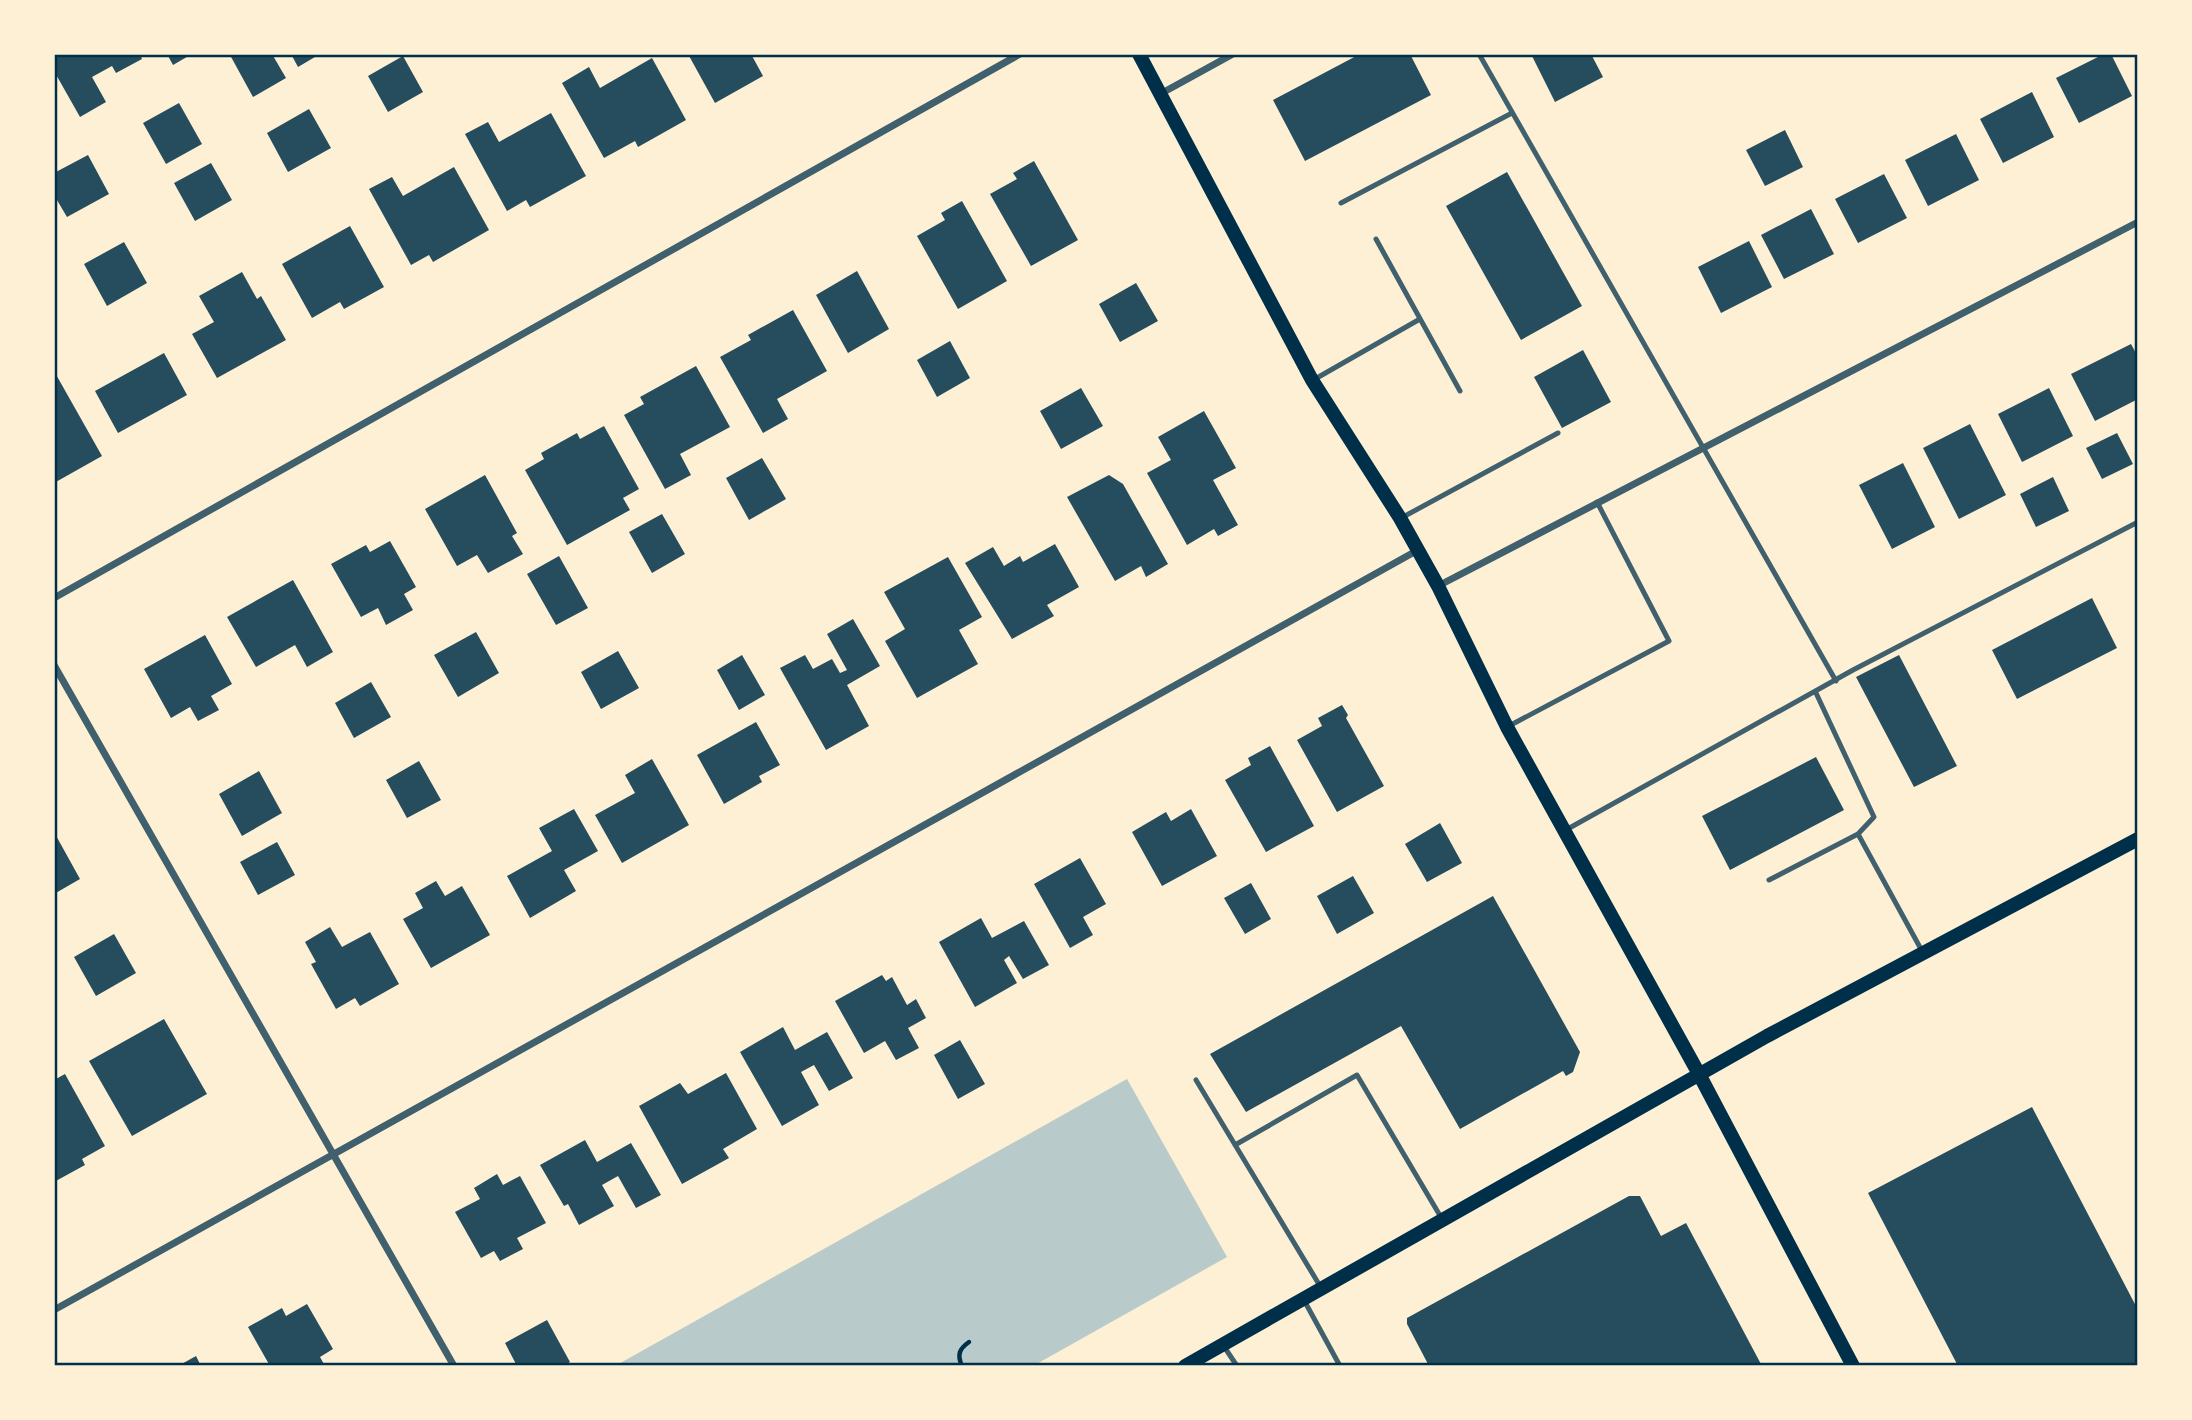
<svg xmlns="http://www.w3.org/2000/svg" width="2192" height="1420" font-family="Quicksand,sans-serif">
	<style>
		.green { fill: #b9caca }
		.building { fill: #264d5e }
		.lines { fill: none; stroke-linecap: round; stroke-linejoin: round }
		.path { stroke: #003049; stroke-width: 4.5 }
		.service { stroke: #3f606c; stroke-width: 5 }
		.minor { stroke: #3f606c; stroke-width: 7 }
		.secondary { stroke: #003049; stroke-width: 14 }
		.neatline { fill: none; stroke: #003049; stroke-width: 2.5 }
	</style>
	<rect width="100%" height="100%" fill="#fdf0d5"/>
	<path class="green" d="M1127,1079l100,178 -194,109h-418z"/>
	<path class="building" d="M54,54h86l2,5 -26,14 -4,-7 -20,11 14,25 -26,15 -26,-46z
		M167,54h25l-19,11z
		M272,54l14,24 -33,19 -23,-42z
		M291,54h29l-22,13z
		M688,54h63l12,22 -48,27z
		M1360,54h50l21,41 -126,66 -32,-61z
		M1531,54h60l12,23 -48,25z
		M2104,54h7l21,42 -53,27 -23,-45z
		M403,56l20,36 -35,20 -20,-36z
		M652,58l34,62 -48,27 -3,-6 -31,17 -42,-75 27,-16 11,21z
		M2032,92l22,45 -51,26 -23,-44z
		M179,103l23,41 -36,20 -23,-41z
		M309,109l22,39 -43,24 -21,-39z
		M551,113l35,63 -56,31 -4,-7 -19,11 -42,-77 23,-12 11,20z
		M1785,130l18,37 -38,19 -19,-36z
		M1956,134l23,46 -51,26 -23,-46z
		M88,155l21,39 -42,23 -13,-22v-22z
		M1034,161l44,79 -47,26 -41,-72 27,-15 -4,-6z
		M211,163l21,37 -37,21 -21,-38z
		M454,167l35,63 -56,32 -4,-7 -18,10 -42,-76 23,-12 11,19z
		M1507,172l75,134 -61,34 -75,-134z
		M1884,174l23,44 -49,25 -23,-44z
		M962,201l45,80 -49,28 -41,-73 28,-16 -4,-7z
		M1811,209l23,45 -50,25 -23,-44z
		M350,226l34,61 -40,22 -4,-7 -28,16 -30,-54z
		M1749,241l23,46 -51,26 -23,-46z
		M124,242l23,41 -40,23 -23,-42z
		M857,271l32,58 -41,24 -32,-58z
		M242,272l15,27 4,-3 25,44 -69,38 -25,-44 22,-12 -15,-26z
		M1136,283l22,38 -38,21 -21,-38z
		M793,310l34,61 -50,28 11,20 -25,14 -43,-76 31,-17 -3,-5z
		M950,341l20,37 -33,19 -20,-37z
		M2131,344l7,13v42l-43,22 -24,-47z
		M1583,350l28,52 -49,26 -28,-51z
		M164,353l23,42 -69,38 -23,-42z
		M696,366l34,61 -50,27 11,21 -26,14 -41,-74 20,-11 -4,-7z
		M54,371l48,85 -48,27z
		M1081,388l22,38 -42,23 -21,-38z
		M2049,388l24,48 -51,26 -24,-48z
		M1204,411l32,57 -23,12 25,45 -20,11 -4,-7 -27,16 -40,-72 24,-13 -13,-23z
		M1970,424l36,71 -47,24 -36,-71z
		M604,426l35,63 -16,9 7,12 -63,35 -42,-75 19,-11 -3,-6 36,-20 3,6z
		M2117,433l16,31 -31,15 -16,-31z
		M762,458l24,41 -37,21 -23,-42z
		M1903,463l32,64 -43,22 -33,-64z
		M485,475l32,58 -5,3 11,18 -35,19 -11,-18 -20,11 -32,-57z
		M1109,475l14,9 45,80 -22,13 -5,-11 -26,15 -48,-84z
		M2053,477l16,34 -33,16 -16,-33z
		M662,514l23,40 -33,19 -23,-41z
		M390,541l26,46 -12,7 9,16 -27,15 -8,-17 -17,9 -30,-53 35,-19 4,7z
		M1055,544l24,43 -32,18 7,11 -42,23 -47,-76 28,-16 11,19 16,-10 3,6z
		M559,556l29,52 -32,17 -29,-51z
		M948,557l34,60 -23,13 19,34 -61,34 -32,-57 20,-12 -21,-37z
		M293,580l40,72 -26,15 -12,-22 -39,22 -29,-50z
		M2092,598l25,50 -100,51 -25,-49z
		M853,619l27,47 -33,19 22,41 -43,24 -46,-82 25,-13 8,14 19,-10 8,14 7,-3 -20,-36z
		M476,632l23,41 -41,24 -24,-42z
		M205,635l27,49 -21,12 8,14 -21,11 -8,-14 -19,11 -27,-49z
		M618,651l21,37 -38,21 -20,-37z
		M742,655l23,40 -26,15 -22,-40z
		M1899,655l58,111 -43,21 -58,-110z
		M371,682l20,35 -37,21 -19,-35z
		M1342,705l6,10 -2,3 38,68 -47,26 -40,-72 25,-14 -4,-8z
		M756,722l24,43 -21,11 3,6 -38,22 -27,-49z
		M1270,746l44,80 -48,26 -41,-72 26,-15 -3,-7z
		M1816,757l28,53 -114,60 -28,-54z
		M652,759l37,66 -67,38 -27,-48 40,-22 -10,-18z
		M419,761l22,39 -34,18 -21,-38z
		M259,771l23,42 -40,23 -23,-42z
		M574,809l24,42 -34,19 12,21 -46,27 -23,-42 45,-25 -13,-23z
		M1191,809l26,47 -55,30 -30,-54 34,-20 5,9z
		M1440,823l22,40 -35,19 -22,-38z
		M54,832l26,47 -26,15z
		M277,842l18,33 -37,20 -18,-33z
		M1080,858l26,46 -23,13 10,18 -23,13 -36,-64z
		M1353,876l21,37 -37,21 -20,-38z
		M436,881l9,15 17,-10 28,49 -59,33 -28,-49 20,-11 -8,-15z
		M1251,883l20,36 -26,15 -21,-36z
		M1493,896l87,156 -7,20 -7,4 -3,-5 -103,58 -59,-103 -155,86 -36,-58z
		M981,918l11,20 32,-17 25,44 -26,14 -14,-23 -5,4 13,23 -42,24 -36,-65z
		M330,927l12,20 28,-15 29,52 -39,22 -5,-8 -19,11 -25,-45 5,-2 -11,-20z
		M114,934l22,39 -40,23 -22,-39z
		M882,975l4,6 6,-4 15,28 9,-6 10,19 -18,10 11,20 -23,12 -11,-19 -21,12 -29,-52z
		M164,1019l43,75 -75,42 -43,-75z
		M783,1027l12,23 32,-18 26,46 -24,13 -15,-26 -13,7 18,33 -37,21 -42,-74z
		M960,1040l25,44 -27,15 -24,-44z
		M726,1073l31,56 -34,20 6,9 -47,26 -43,-78 41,-23 8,11z
		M65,1074l40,72 -23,13 3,6 -31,17v-102z
		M2032,1107l106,203v56h-180l-90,-173z
		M585,1140l12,22 34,-19 30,52 -25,13 -18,-32 -16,9 12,21 -35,19 -11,-21 -4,2 -24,-41z
		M497,1174l6,11 17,-9 26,47 -29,15 6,11 -23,12 -6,-10 -13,7 -26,-46 25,-13 -6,-11z
		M1629,1196h11l21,40 25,-13 76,143h-333l-22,-42v-6z
		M307,1304l26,45 -13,8 5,9h-55l-22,-39 34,-19 4,8z
		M547,1320l23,42 -7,4h-46l-12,-23z
		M196,1356l5,10h-23z"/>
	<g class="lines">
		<path class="path" d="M962,1366c-5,-11 -3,-17 7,-24"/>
		<path class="service" d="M1479,54l357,627
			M1341,203l171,-90
			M1376,239l84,152
			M1315,379l105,-60
			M1403,517l155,-84
			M1507,727l162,-86 -72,-139
			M1564,831l289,-161 285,-148
			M1858,834l64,117
			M1769,880l89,-46 16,-17 -58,-124
			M1196,1080l124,206
			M1235,1145l122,-70 85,144
			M1305,1302l35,64
			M1223,1345l14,21"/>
		<path class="minor" d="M1162,93l71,-39
			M1438,586l700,-364
			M54,598l966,-544
			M54,665l400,701
			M54,1310l1364,-760"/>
		<path class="secondary" d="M1139,54l173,326 88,138 38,68 69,141 192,347 154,292
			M1185,1366l582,-330 371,-197"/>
	</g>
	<rect width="2192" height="1420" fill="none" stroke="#fdf0d5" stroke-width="112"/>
	<rect x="56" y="56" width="2080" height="1308" class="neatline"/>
</svg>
